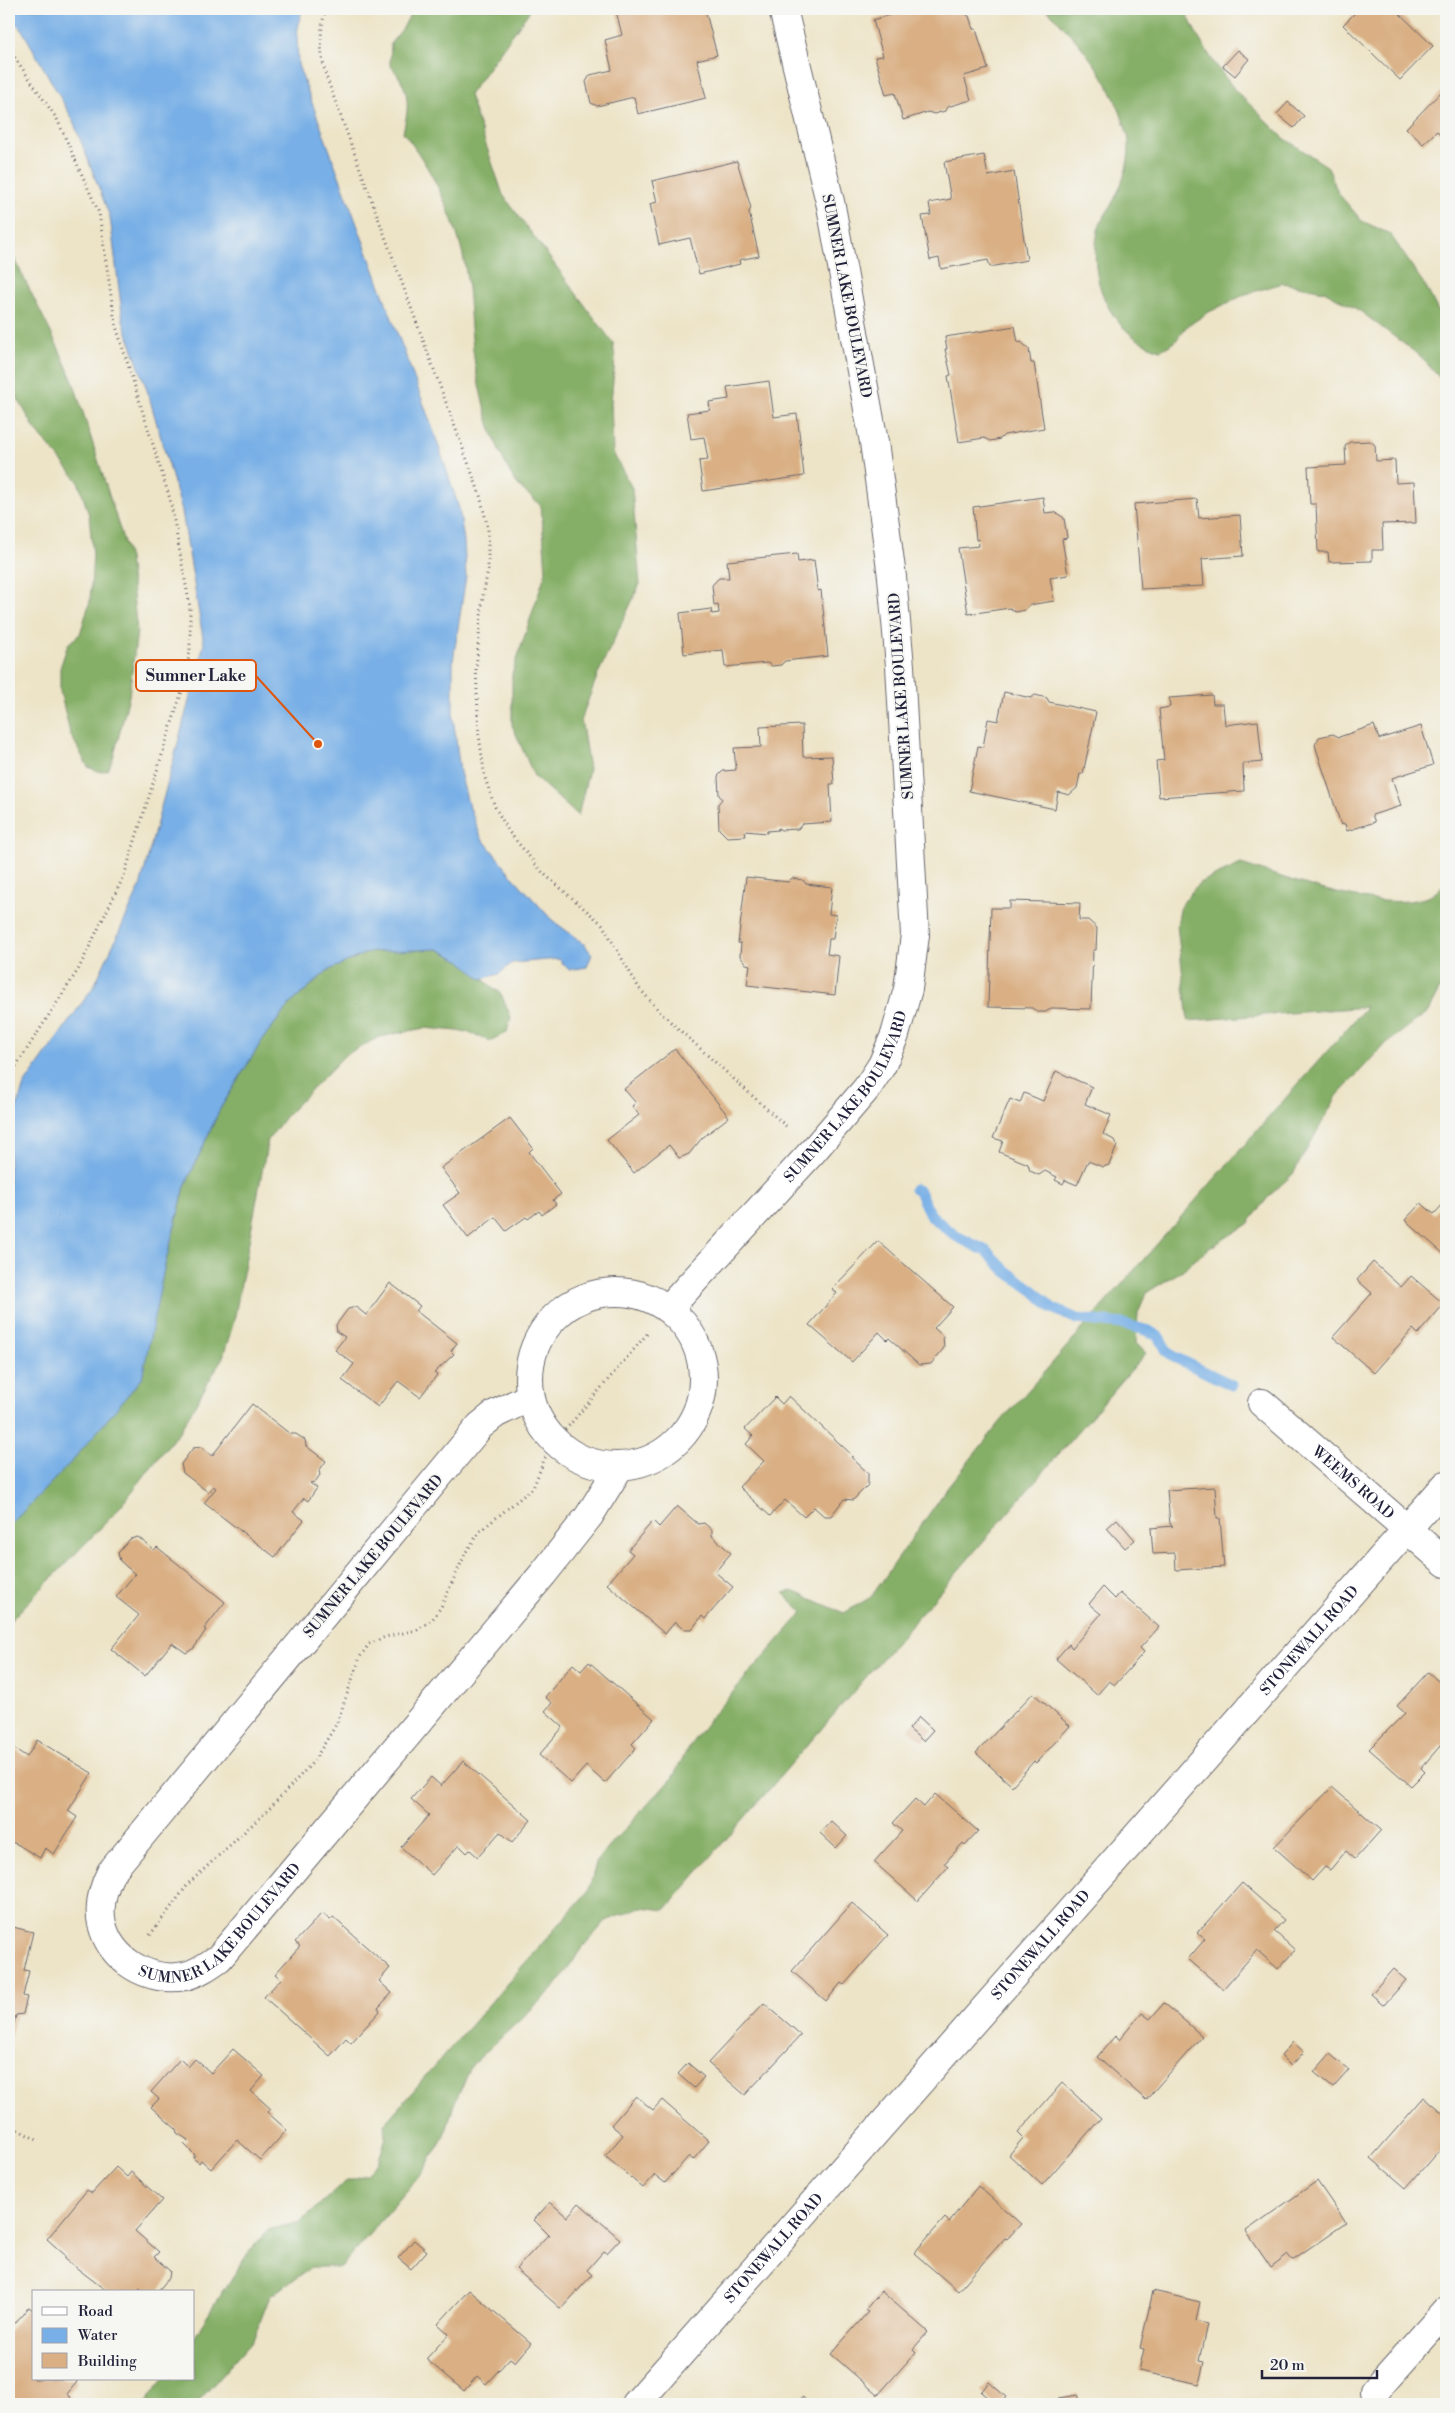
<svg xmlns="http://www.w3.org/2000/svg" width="1455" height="2413" font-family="'Libre Bodoni',serif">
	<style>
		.forest { fill: #85af66; stroke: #546850 }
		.water { fill: #77afe6; stroke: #4c6890 }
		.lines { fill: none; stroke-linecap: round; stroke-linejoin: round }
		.stream { stroke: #77afe6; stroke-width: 11 }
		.building { fill: #d9af83 }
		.minor-casing { stroke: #69666c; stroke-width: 30 }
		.tertiary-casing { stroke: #69666c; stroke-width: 30 }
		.path { stroke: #69666c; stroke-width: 3; stroke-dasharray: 1 4; stroke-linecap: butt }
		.minor { stroke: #fff; stroke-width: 28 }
		.tertiary { stroke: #fff; stroke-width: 28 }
		.labels { text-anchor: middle; stroke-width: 4; stroke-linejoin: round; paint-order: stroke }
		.street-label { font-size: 15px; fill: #22223b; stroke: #f6f6f2 }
		.leader { fill: none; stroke: #de560e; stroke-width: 2 }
		.callout-dot { fill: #de560e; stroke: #f6f6f2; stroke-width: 2 }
		.callout { fill: #f6f6f2; stroke: #de560e; stroke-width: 2 }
		.callout-label { font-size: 16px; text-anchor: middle; font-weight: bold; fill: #22223b }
	</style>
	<rect width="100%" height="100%" fill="#f6f6f2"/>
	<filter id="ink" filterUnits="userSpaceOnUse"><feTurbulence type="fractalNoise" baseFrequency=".02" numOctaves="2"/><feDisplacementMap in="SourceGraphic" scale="10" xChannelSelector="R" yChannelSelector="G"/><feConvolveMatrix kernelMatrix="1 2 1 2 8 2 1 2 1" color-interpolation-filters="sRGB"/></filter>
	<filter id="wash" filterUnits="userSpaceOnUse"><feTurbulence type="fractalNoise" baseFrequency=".0096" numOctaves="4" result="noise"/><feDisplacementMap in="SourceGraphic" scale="20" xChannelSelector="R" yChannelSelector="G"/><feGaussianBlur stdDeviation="1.12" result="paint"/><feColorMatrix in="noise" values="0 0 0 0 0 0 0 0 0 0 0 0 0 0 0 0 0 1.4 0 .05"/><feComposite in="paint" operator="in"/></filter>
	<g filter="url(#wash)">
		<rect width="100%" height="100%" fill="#ede4c7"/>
		<path class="forest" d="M413,9h118l-62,86 34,100 110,148 2,16 -4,43 2,51 19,35 8,96 -42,90 -17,45 8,50 -11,47 -44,-40 -22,-51v-51l34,-103 -5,-65c-9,-9 -23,-18 -29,-30 -20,-34 -30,-73 -37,-111 -6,-38 -4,-77 -13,-114 -12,-44 -31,-83 -59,-119 7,-28 7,-44 -13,-67l1,-22 12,-15z
			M1046,9h136l4,3 12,25 15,24 22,29 49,48 44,29 10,26 24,28 28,13 36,53 13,26 7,4v68l-26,-29 -60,-45 -36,-20 -41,-8 -37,11 -37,18 -23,15 -11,15 -14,8c-50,-14 -74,-70 -63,-119 1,-8 8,-17 12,-24 11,-19 20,-42 19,-65 0,-5 -3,-12 -5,-18 -13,-45 -45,-83 -78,-115z
			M9,248l51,103 14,33 55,174 8,73 -8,65 -16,63 -5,11 -8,2 -12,-5 -18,-34 -10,-42v-23l8,-24 12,-10 10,-33 3,-46 -4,-40 -11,-34 -43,-52 -26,-46z
			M1241,864c49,15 139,50 187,33 7,-3 13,-10 18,-15v94l-18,36 -44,33 -47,51 -44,78 -24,22 -21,28 -37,23 -31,25 -34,21 -8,20 -2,30 10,10 -481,557 -24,-3 -35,14 -25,28 -26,38 -83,78 -18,39 -9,31 -23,38 -81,94h-29l-42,29 -17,44 -57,64h-51l18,-25h31v-42l54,-84 20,-23 32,-8 45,-40 22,-8 11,-11 8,-26 -1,-14 204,-233 7,-27 12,-16 65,-70 15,-29 23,-31 92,-105 -20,-19 10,-2 51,22 27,-16 77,-110 54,-67 364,-413 -178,14 -11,-96 4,-20 18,-22z
			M408,949h30l23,12 40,33 10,23 -4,15 -17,9 -21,-9 -45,-4 -45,9 -34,18 -60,62 -17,23 -34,181 -11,36 -42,72 -65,83 -107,110v-96l10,-12 145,-245 21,-83 35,-77 43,-70 26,-34 38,-34 41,-19z"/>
		<path class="water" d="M9,9h293l-5,24 1,32 136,367 25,76 5,33 2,35 -13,85v55l7,56 7,28 14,37 32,40 39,43 31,23 9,11 -5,13 -18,3 -10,-11 -47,4 -13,11 -18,5 -20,-18 -23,-12 -70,3 -41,19 -38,34 -26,34 -43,70 -35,77 -21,83 -22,109 -67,80 -66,68v-395l15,-46 70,-99 46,-99 64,-243 -22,-133 -34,-118 -25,-72 -13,-104 -38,-99 -51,-90 -12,-11z"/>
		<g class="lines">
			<path class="stream" d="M915,1189l4,2 10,22 7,7 20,16 30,15 20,20 28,20 18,17 25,11 46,5 26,7 10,6 8,14 7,6 58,28"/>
		</g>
		<g id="blocks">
			<path class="building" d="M625,9h80l12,46 -20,5 9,38 -68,16 -4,-17 -37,9 -6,-3 -5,-21 4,-7 22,-5 -7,-30 17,-5 -6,-24z
				M909,9h40l2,5 10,-3 8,5 4,13h3l12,40 -24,7 7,24 -24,7 -2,4 -11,3 -6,-2 -25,8 -8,-27 -9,2 -11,-38 8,-1 -10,-36z
				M1359,9h36l38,37 -33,34 -57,-55z
				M1238,50l11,9 -14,17 -12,-10z
				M1446,87v53l-9,-9 -14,13 -17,-16z
				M1288,102l16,14 -10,12 -17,-14z
				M984,155l4,21 26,-5 13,89 -37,7 -2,-7 -47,9 -2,-11 -9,2 -8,-44 9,-1 -2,-12 22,-4 -7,-37z
				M737,161l14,47 -2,4 10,44 -20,4 1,4 -41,10 -9,-36 -31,7 -9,-41 7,-2 -5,-21z
				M1015,326l3,17 3,-1 8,7 2,14h3l10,65 -40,7 -4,4 -10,2 -6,-3 -25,4 -11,-66 3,-1 -6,-26h2l-2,-12z
				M769,381l5,36 23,-3 7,62 -101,15 -4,-30 9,-1 -4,-23 -13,2 -4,-26 23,-3 -1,-8 20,-3 -2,-12z
				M1370,441l5,4 1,16 19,-1 1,23 18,-1 2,41 -34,1 1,26h-11v11l-43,1 -1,-10h-10l-2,-48h-6l-2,-37 38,-2 -1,-19 5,-4z
				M1043,497l2,16 10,-1 9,6 3,20 -5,1 6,36 -18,3 4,23 -25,4 -4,5 -10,2 -5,-4 -42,6 -10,-66 21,-2 -1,-7 -2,1 -3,-33z
				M1197,499l2,19 41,-3 3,41 -41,3 2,27 -63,3 -7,-85z
				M797,554l1,8 16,-2 4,31 3,-1 7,66 -43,5 -4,4 -9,1 -5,-3 -42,4 -2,-17 -39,4 -4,-41 31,-4 1,5 7,-1 -1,-9 -4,1 -2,-20 7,-7h10l-2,-17z
				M1004,692l27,6 4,-3 12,3 2,4 47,10 -13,62h-3l-3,14 -8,7 -11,-3 -3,17 -86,-18 9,-45 5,1 5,-28 10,2z
				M1212,695l1,9h10l2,21 33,-4 4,41 -19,2 1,27 -85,6 -3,-36 8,-1 -5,-51 11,-2 -1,-9z
				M802,725l1,32 29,-1 2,28h-4l2,38 -30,2 -4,5 -17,1 -3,-2v2l-11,1v2l-22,-2 1,5 -19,1 -8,-8 -1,-25 4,-5 -3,-4 -1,-19 5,-5 13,-1 -2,-22 27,-1 -1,-20z
				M1374,725l5,14 42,-13 12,39 -41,13 9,28 -29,9 3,7 -28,9 -2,-7 -4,1 -26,-80 4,-8 14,-3 6,3z
				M746,877l42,5 4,-4 11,2 3,4 26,3 -3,27 7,1 -3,24h-4l-2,15 12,2 -4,39 -88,-10 3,-20 -4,-1 -6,-8 1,-13h-3z
				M1010,901l70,2 -1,17h9l9,8 -1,22h-3l-2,59 -40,-1 -5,4h-9l-5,-4 -44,-1 3,-99h19z
				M675,1049l54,68 -27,21 -13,16 -10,4 -10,-13 -35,28 -27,-33 32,-25 -7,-9 4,-3 -12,-14z
				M1056,1071l36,16 -7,17 26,11 -8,19 11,6 3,6 -8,19 -6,2 -15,-6 -11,24 -12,-5 -2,4 -8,-4 2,-3 -12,-6 -6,4 -9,-4 -2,-7 -29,-12 4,-11 -10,-3 17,-39 10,4 4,-10 19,8z
				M510,1118l23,30 -4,4 32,42 -8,6 3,4 -14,11 -3,-4 -11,8 -2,-2 -20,14 -11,-14 -27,21 -25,-33 17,-12 -19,-25z
				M1446,1201v55l-41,-36 16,-17 13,11z
				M878,1241l75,66 -19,21 9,8 1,12 -13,16 -12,1 -30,-27 -2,2 -8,-8 -27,30 -43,-37 28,-32 -5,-4z
				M1373,1262l28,25 10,-11 33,28 -26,30 -5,-5 -39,44 -41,-36 39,-44 -15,-13z
				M390,1283l30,23 -4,5 41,32 -6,8 3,3 -20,19 3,2 -17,22 -22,-16 -20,26 -36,-27 12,-16 -19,-14 10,-13 -8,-5 -1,-7 12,-16 8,-2 10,8z
				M789,1396l64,60 -2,1 17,16v12l-15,15 -9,-1 -13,17h-7l-10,-9 -10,10 -19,-17 -15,16 -31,-29 25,-26 -18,-17 7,-8 -8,-7 30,-32 7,7z
				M252,1404l38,30h6l9,6 1,6 20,15 -7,10 1,4 -5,7 -5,1 7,5 -9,13 -4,-3 -11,14 11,8 -29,37 -71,-54 12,-15 -3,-2 -5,6 -25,-19 -2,-9 12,-16 8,-1 11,9z
				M1215,1487l2,31h3l4,49 -48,3 -1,-17 -22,1 -2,-26 22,-2 -3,-2 -3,-34z
				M677,1506l21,18 6,-1 8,7v6l19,17 -16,19 18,15 -28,32 -3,-3 -10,13h-9l-8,-7 -10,12 -58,-50 26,-30 -5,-4 25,-29 6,6z
				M1117,1519l18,21 -10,8 -18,-20z
				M138,1537l16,13 3,-3 68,55 -21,27 2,1 -12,18 -8,5 -14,-10 -27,33 -34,-27 28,-34 -23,-18 19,-23 -15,-13 -2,-8 12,-14z
				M1103,1587l12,12 5,-6 39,34 -19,21 4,4 -29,33 -6,-4 -12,14 -41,-36 13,-15 3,4 29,-34 -12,-10z
				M589,1662l65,57 -22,25 4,4 -31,35 -19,-17 -15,17 -32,-28 24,-28 -18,-16 7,-8 -7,-6 28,-33 8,7z
				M1428,1672l18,16v55l-3,4 -2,-2 -20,23 4,4 -14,14 -42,-37 36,-36 -8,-7z
				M1033,1693l37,33 -34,37 -2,-2 -22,25 -36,-33z
				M919,1717l14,13 -10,11 -14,-12z
				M37,1740l55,33 -24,38 9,6 -23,37 -9,-6 -5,10 -25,-15h-6v-98l18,12z
				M463,1761l68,59 -19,22 -12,-10 -22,25 -8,-7 -3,3 -8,-8 -27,30 -31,-28 28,-32 -18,-16 20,-22 10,9z
				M1332,1787l49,43 -26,29 -9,-8 -16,19 -5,-3 -13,14 -38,-34z
				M935,1794l43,37 -13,14 -2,-2 -19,21 4,3 -30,34 -44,-39 28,-31 -9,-8 22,-24 9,8z
				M831,1821l16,15 -11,12 -16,-15z
				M1242,1883l42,37 -10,11 21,19 -17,19 -21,-19 -34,39 -35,-30 17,-20 -8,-6z
				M852,1903l36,32 -44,50 -3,-2 -15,18 -34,-30z
				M322,1913l8,7 3,-3 57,51 -11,13 13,12 -14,15 2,3 -29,32 -5,-5 -16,18 -66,-59 17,-18 -6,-5 25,-28 -5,-4z
				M9,1926l24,6 -9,38 5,1 -6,25 4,1 -4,17 -7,1 -5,20h-2z
				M1393,1969l13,11 -22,25 -13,-11z
				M764,2003l37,32 -56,60 -37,-32z
				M1164,2003l38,33 -56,64 -49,-43 18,-21 4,4 23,-27 8,6z
				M1293,2042l11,10 -13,14 -10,-10z
				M233,2049l31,27 -13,15 20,18 -4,3 20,18 -27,30 -23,-20 -26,29 -10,-9 -2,3 -6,-5 2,-3 -11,-11 4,-4 -11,-7 -1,-4 -25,-22 8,-8 -8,-7 29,-33 8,8 7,-8 16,14z
				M1330,2054l19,16 -16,18 -19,-16z
				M688,2063l16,14 -10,11 -16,-14z
				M1062,2083l39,35 -59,67 -33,-30 14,-17 -5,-5z
				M636,2096l17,14 9,-10 47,41 -16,19 -4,-4 -24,27 -10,-8 -12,13 -38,-32 18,-21 -12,-10z
				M1424,2097l22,19v26l-40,46 -35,-30z
				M116,2167l11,10 4,-5 31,28 -27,31 24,21 -5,5 16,14 -1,7 -12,14h-13l-4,-4 -4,4h-28l-43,-33v-4l-18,-16 40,-49 5,3z
				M1317,2181l29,42 -54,37 -4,-5 -17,13 -25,-37z
				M978,2186l43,38 -14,15 -2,-1 -47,53 -44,-38 31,-35 4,4z
				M550,2202l17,15 12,-14 41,36 -13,14 -3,-2 -17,19 5,5 -31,34 -45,-40 31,-33h3l-16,-16z
				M414,2240l13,11 -16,18 -13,-11z
				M469,2290l62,53 -16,19 -5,-4 -24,26 -9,-8 -13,15 -38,-32 23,-25 -11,-10z
				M881,2291l47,41 -15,17 3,3 -38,43 -47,-41 37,-42 -3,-2z
				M1153,2291l47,11 -4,19 11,3 -8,37 5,1 -5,22 -60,-13 5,-22 -4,-1z
				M29,2307l5,4v68h42l1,3 -10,12 4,3 -7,7h-55v-74z
				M989,2382l17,15 -6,7h-5l-14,-12z
				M1078,2395v9h-19l-1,-6z
				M803,2397l5,7h-15z"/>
		</g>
	</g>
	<g filter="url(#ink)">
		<use href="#blocks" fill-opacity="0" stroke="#69666c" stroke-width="1"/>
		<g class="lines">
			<defs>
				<g id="minor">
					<circle cx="616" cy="1379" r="87"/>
					<path id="s1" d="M668,1309l145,-158 54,-63 15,-23 13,-30 13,-46 7,-54 -15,-269 -8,-89 -18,-135 -43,-236 -48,-197"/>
					<path id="s2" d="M530,1397l-35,17 -15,12 -369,446c-8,16 -13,34 -9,52 9,37 48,59 83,52 13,-3 24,-11 34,-18l324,-384 46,-58 31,-50"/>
					<path id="s3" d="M1262,1403l184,160"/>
					<path d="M1375,2391l71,-80"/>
				</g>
				<g id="tertiary">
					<path id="s4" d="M636,2404l810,-919"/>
				</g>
			</defs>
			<use href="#minor" class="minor-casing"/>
			<use href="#tertiary" class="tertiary-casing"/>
			<path class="path" d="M326,9c-7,23 -6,43 0,67l154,419 8,34v41l-5,26 -7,72 3,67 6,43 10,29 14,25 34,41 59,51 37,64 24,27 125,113
				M9,49l48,70 42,94 16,110 55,176 20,108v44l-8,40 -58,185 -46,94 -69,107
				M150,1935l39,-52 79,-73 46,-49 23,-38 23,-66 9,-13 16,-7 32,-7 15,-10 9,-13 25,-55 14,-21 53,-43 12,-30 10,-16 92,-108
				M9,2125l30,16"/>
			<use href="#minor" class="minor"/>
			<use href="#tertiary" class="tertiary"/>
		</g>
	</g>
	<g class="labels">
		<g class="street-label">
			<text transform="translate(847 296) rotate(79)" y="5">SUMNER LAKE BOULEVARD</text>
			<text transform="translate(901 696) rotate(-94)" y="5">SUMNER LAKE BOULEVARD</text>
			<text dy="5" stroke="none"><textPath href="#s1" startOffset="279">SUMNER LAKE BOULEVARD</textPath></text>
			<text dy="5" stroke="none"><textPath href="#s3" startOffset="121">WEEMS ROAD</textPath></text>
			<text transform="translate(373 1556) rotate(-50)" y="5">SUMNER LAKE BOULEVARD</text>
			<text dy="5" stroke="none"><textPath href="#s4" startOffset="1018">STONEWALL ROAD</textPath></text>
			<text dy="5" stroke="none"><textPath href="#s2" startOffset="855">SUMNER LAKE BOULEVARD</textPath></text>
			<text dy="5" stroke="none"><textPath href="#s4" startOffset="612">STONEWALL ROAD</textPath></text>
			<text dy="5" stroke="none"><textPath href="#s4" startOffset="208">STONEWALL ROAD</textPath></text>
		</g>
	</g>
	<path class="leader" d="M318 744L256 676"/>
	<circle class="callout-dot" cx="318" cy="744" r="5"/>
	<rect class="callout" x="136" y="660" width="120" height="31" rx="5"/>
	<g class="callout-label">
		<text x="196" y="681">Sumner Lake</text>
	</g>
	<rect width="1455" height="2413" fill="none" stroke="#f6f6f2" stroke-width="30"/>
	<rect x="32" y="2290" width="162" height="90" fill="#f6f6f2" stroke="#a1a1a9"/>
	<rect x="42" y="2307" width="25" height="8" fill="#ffffff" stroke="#a1a1a9"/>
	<text x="78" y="2316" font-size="15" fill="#22223b">Road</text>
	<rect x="42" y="2328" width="25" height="15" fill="#77afe6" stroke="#a1a1a9"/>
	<text x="78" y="2340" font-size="15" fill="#22223b">Water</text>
	<rect x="42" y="2353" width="25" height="15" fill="#d9af83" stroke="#a1a1a9"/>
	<text x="78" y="2366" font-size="15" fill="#22223b">Building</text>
	<path d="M1262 2370v8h115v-8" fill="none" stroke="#22223b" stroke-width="2.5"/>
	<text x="1270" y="2370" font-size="15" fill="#22223b" stroke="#f6f6f2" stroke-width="4" paint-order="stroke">20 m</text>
</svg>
